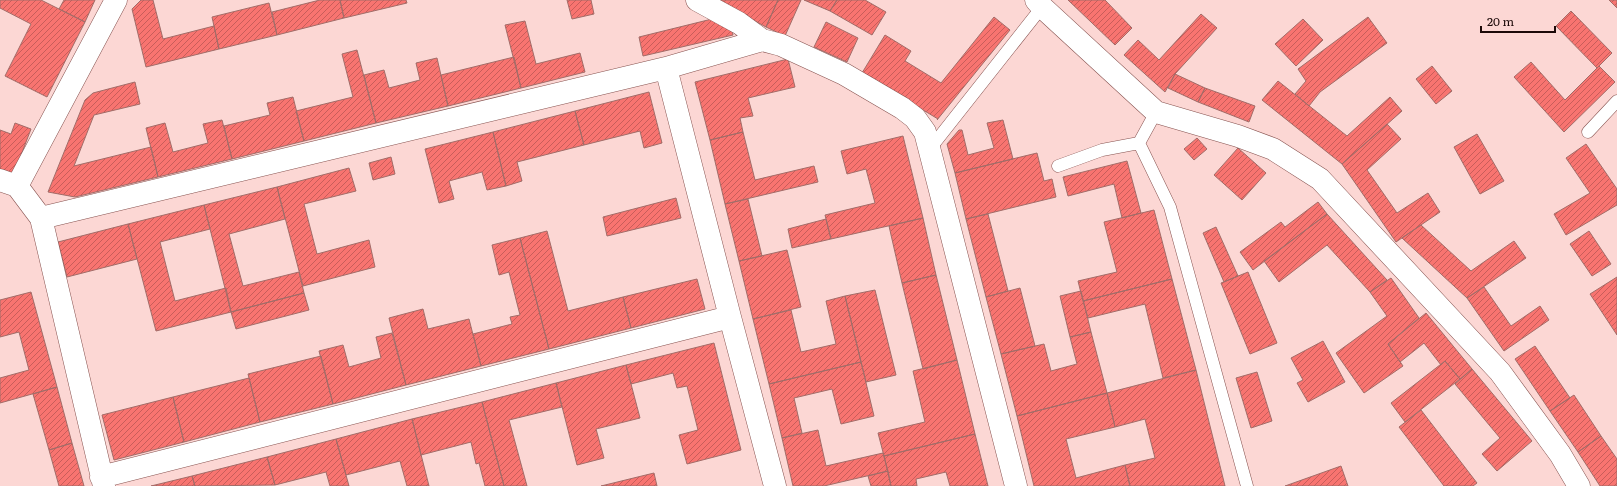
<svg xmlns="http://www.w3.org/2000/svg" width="1617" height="486" font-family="Literata,serif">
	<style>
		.building { fill: url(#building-hatch); stroke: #a26c68 }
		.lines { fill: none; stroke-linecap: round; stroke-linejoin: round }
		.lane-casing { stroke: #875350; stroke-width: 13 }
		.street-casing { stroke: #875350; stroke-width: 23 }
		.lane { stroke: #fff; stroke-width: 12 }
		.street { stroke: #fff; stroke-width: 22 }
	</style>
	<defs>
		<pattern id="building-hatch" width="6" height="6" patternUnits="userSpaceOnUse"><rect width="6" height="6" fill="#f87470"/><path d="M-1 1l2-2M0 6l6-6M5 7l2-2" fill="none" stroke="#c85d5a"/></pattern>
	</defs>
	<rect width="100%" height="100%" fill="#fcd7d4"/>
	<path class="building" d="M0,0h41l44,22 -38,75 -42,-21 26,-52 -31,-16z
		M64,0h31l-10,22 -26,-13z
		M141,0h12l10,39 51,-13 5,23 -73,18 -14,-58z
		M320,0h20l4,18 -67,17 -5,-23z
		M340,0h66l1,3 -63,15z
		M567,0h24l3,14 -22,5z
		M717,0h61l-12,27z
		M778,0h23l-16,36 -19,-9z
		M804,0h33l-7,11z
		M837,0h28l21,12 -14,23 -42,-24z
		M1068,0h37l27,28 -17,17z
		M1609,0h8v8z
		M269,3l8,32 -58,14 -7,-32z
		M1571,11l41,42 -15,15 -41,-42z
		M1201,14l16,14 -42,46 -10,18 -41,-37 14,-15 21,20z
		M994,17l16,13 -73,90 1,-1 -76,-46 23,-38 26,16 -6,10 36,22z
		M1368,17l19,26 -67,49 -11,14 -14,-12 11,-13 -8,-12z
		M712,19l20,12 1,4 -90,21 -4,-19z
		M1303,19l20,21 -27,26 -21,-22z
		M525,21l11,43 44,-11 5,19 -64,16 -16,-63z
		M826,22l32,16 -11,24 -33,-15z
		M357,50l19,73 -72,18 -8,-30 57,-14 -11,-43z
		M514,57l7,31 -73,18 -7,-31z
		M437,58l11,48 -72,17 -12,-48 20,-5 5,18 31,-8 -4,-17z
		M788,59l7,28 -47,11 5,18 -13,2 3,14 -33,8 -15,-58z
		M1531,62l34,38 34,-34 16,16 -51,50 -50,-55z
		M1432,66l20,25 -16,13 -20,-25z
		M1175,74l30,14 -7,14 -30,-14z
		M1278,81l69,55 43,-39 12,14 -60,53 -80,-64z
		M135,82l5,22 -46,11 -20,51 77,-19 7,30 -83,20 -27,-5 37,-92 8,-7z
		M1205,88l50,18 -6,16 -51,-20z
		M649,92l13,51 -18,5 -4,-17 -56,14 -9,-34z
		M293,97l11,44 -72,18 -8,-33 46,-11 -3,-12z
		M575,111l9,34 -67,17 5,19 -16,5 -13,-54z
		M222,120l10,39 -74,18 -12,-49 19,-5 8,29 35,-9 -5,-19z
		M1003,120l10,39 -58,14 -8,-29 12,-14h3l6,25 26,-7 -7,-25z
		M15,123l16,6 -18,47 -13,-6v-40l11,4z
		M1387,124l14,15 -34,31 30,43 31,-20 12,19 -44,30 -54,-78z
		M493,132l13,54 -19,4 -5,-18 -33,9 5,18 -15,4 -14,-54z
		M743,132l12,48 59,-14 4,16 -93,22 -15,-64z
		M1477,134l27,47 -24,13 -26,-47z
		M903,136l20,82 -92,21 -6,-24 50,-12 -9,-34 -19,5 -6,-23z
		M1197,138l10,11 -13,11 -10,-11z
		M1586,144l31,45v16l-51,30 -12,-21 36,-21 -24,-35z
		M1238,148l28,25 -24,27 -28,-25z
		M1037,153l7,28 8,-2 4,18 -90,22 -11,-46z
		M391,157l4,17 -22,6 -4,-17z
		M1127,161l14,52 -19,5 -8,-34 -46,12 -5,-19z
		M349,168l7,23 -52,13 13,50 52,-14 6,27 -72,19 -26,-99z
		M277,187l8,32 -56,15 14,52 56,-14 5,21 -73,19 -27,-107z
		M676,198l5,20 -74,18 -4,-19z
		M748,199l14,57 -23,5 -14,-57z
		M1318,202l9,12 -74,56 -13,-18 41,-30 4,5z
		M204,205l6,24 -50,13 15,59 51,-13 5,24 -75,19 -28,-107z
		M1154,210l18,69 -89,22 -5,-20 39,-9 -13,-50z
		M988,214l20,77 -22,6 -20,-78z
		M1327,214l60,66 -17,12 -43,-47 -48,37 -15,-21z
		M923,218l13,57 -34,8 -13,-57z
		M826,219l5,20 -39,9 -4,-19z
		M128,224l9,35 -70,18 -9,-35z
		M1421,225l50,46 43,-30 12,17 -59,40 -65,-60z
		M1216,227l22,49 -14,6 -21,-49z
		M547,231l21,80 55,-14 8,31 -82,21 -29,-111z
		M1589,231l22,33 -19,12 -22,-32z
		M520,238l29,111 -68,17 -8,-32 39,-10 -2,-7 10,-2 -11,-43 -10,3 -7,-30z
		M787,250l14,57 -48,12 -14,-58z
		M1248,272l29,71 -27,11 -29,-71z
		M936,275l21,85 -34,9 -21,-86z
		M1617,277v58l-27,-41z
		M1391,278l28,40 -31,26 15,22 -39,27 -28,-40 51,-37 -17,-24z
		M697,279l8,30 -74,19 -8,-31z
		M1172,279l24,91 -33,8 -18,-74 -57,14 -5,-17z
		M1484,287l27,39 29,-20 9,14 -45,31 -37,-53z
		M1020,288l15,58 -34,8 -15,-57z
		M875,290l21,85 -30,7 -21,-86z
		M1081,291l10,41 -21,5 -10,-41z
		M31,292l26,95 -57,16v-25l29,-8 -10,-38 -19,5v-37z
		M304,293l5,17 -73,19 -5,-17z
		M845,296l16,66 -92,22 -16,-65 38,-9 10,42 35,-8 -10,-43z
		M423,309l5,20 41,-10 12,47 -75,19 -17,-67z
		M1426,313l46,56 -12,10 -15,-18 -4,4 -17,-22 -24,19 -12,-18z
		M1091,332l16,61 -90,23 -16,-62 43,-10 7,27 26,-7 -7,-27z
		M392,333l14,52 -73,19 -14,-53 24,-6 6,22 32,-9 -5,-21z
		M1323,341l22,41 -37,20 -11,-19 6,-3 -12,-22z
		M714,343l27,107 -54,14 -8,-29 19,-5 -11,-44 -10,2 -4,-15 -42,11 -5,-19z
		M1535,346l35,52 -20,13 -35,-52z
		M321,356l12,48 -73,18 -12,-48z
		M957,360l18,74 -91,22 -6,-23 47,-11 -12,-51z
		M1445,361l15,18 -55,43 -14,-19z
		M861,362l13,54 -33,8 -9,-35 -38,9 8,35 -20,5 -13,-54z
		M626,365l14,53 -44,11 8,29 -27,7 -21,-82z
		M1472,369l60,72 -35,30 -15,-17 18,-16 -45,-54z
		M1196,370l29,116h-95l-5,-21 30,-7 -10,-39 -30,8 -8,-34z
		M1257,372l15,49 -21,7 -15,-50z
		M249,378l11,44 -76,20 -11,-45z
		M556,383l6,24 -53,13 18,66h-23l-22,-84z
		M57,387l15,56 -23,7 -16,-56z
		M1107,393l8,34 -49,12 10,39 49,-13 5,21h-96l-17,-70z
		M1574,395l27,41 -23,16 -28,-41z
		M173,397l11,45 -70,18 -12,-45z
		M482,402l22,84h-19l-6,-23 -3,1 -5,-22 -50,13 -9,-36z
		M1421,410l56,73 -4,3h-29l-45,-59z
		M412,419l17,67h-22l-7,-25 -54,14 -10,-36z
		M818,430l8,36 57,-13 5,18 -64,15h-31l-11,-48z
		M975,434l13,52h-38l-4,-14 -30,7 1,7h-26l-7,-30z
		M1601,436l16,23v27h-17l-22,-34z
		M336,439l13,47h-19l-4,-14 -51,13 -8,-28z
		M72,443l12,43h-25l-10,-36z
		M267,457l8,28 -80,1 -3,-10z
		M1341,466l7,20h-63z
		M888,471l3,15h-20l-3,-10z
		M654,473l3,13h-56z
		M192,476l3,10h-44z"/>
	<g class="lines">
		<defs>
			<path id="lane" d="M1156,112l-17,31 31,64 77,279
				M1588,132l29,-31
				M929,150l113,-143
				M1058,166l44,-16 37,-7"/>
			<path id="street" d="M697,0l42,23 23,17
				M1036,0l6,7 114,105 82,24 35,13 47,30 180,193 60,82 19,32
				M666,68l64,249 45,169
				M0,180l17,6 24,32 63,268
				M17,186l99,-186
				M41,218l625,-150 96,-28 19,5 63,29 58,34 13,10 10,14 91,354
				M101,477l629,-160"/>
		</defs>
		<use href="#lane" class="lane-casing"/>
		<use href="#street" class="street-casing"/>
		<use href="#lane" class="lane"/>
		<use href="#street" class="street"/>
	</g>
	<path d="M1481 26v6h74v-6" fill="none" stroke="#1c0908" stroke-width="2"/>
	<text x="1487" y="26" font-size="12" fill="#1c0908" stroke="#fcd7d4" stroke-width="3" paint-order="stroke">20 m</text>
</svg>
